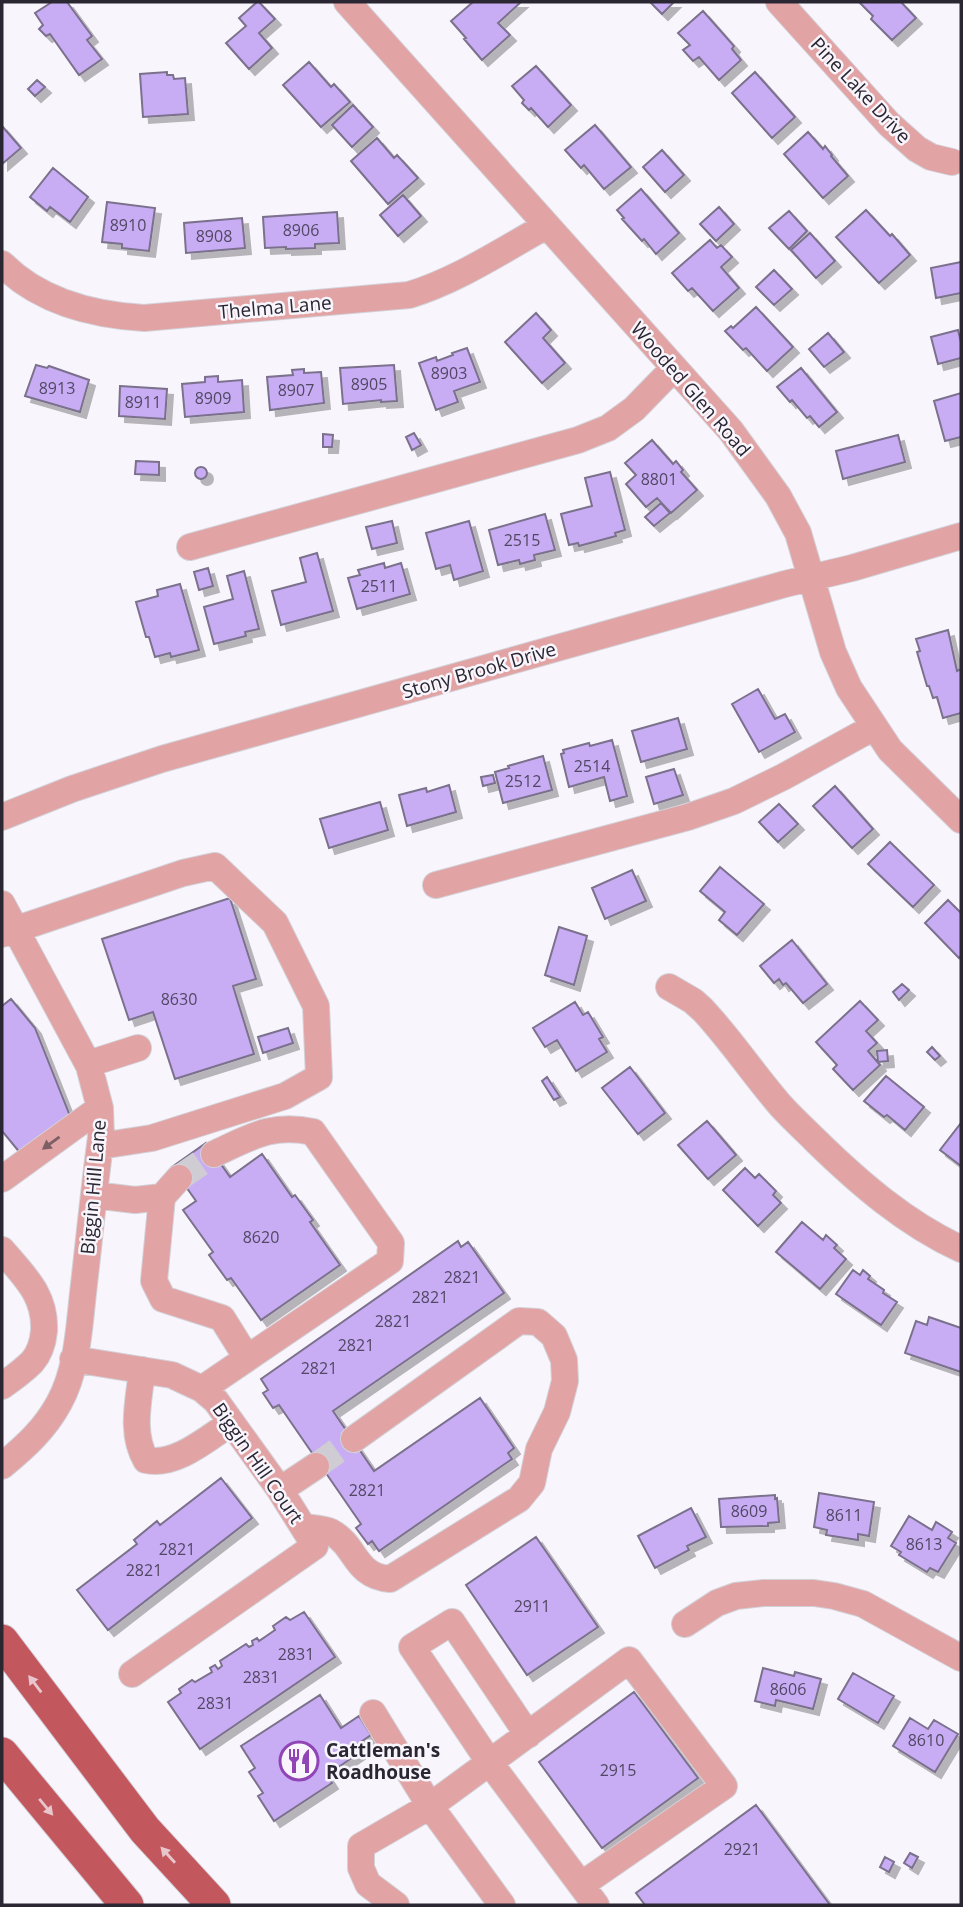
<svg xmlns="http://www.w3.org/2000/svg" width="963" height="1907" font-family="'Open Sans',sans-serif">
	<style>
		.building { fill: #c8adf5; stroke: #7b718c; stroke-width: 2; filter: url(#shadow) }
		.lines { fill: none; stroke-linecap: round; stroke-linejoin: round }
		.minor-tunnel { stroke: #cfccd4; stroke-width: 26; stroke-dasharray: 26 13; stroke-linecap: butt }
		.minor-casing { stroke: #d3d1d8; stroke-width: 28 }
		.major-casing { stroke: #d3d1d8; stroke-width: 35 }
		.minor { stroke: #e1a3a4; stroke-width: 26 }
		.major { stroke: #c3575e; stroke-width: 33 }
		.oneway { fill: #7c5e65 }
		.oneway2 { fill: #e8c6cd }
		.labels { text-anchor: middle; stroke-width: 5; stroke-linejoin: round; paint-order: stroke }
		.number-label { font-size: 16px; fill: #524863 }
		.street-label { font-size: 19px; fill: #2a2632; stroke: #f8f6fc }
		.poi-label { font-size: 19px; font-weight: bold; fill: #2a2632; stroke: #f8f6fc; text-anchor: start }
	</style>
	<defs>
		<filter id="shadow"><feDropShadow dx="6" dy="6" stdDeviation="0" flood-color="#0004"/></filter>
	</defs>
	<rect width="100%" height="100%" fill="#f8f6fc"/>
	<path class="building" d="M52,2h15l25,34 -5,4 15,19 -23,16 -29,-41 -4,2 -7,-7 4,-4 -8,-12z
		M257,2h2l16,17 -16,14 13,15 -23,21 -23,-26 20,-17 -7,-8z
		M473,2h48l-23,21 12,12 -28,25 -18,-21 2,-1 -15,-17z
		M650,2h24l-12,12z
		M859,2h42l15,16 -24,22 -21,-21 2,-3z
		M703,11l31,35 -2,3 9,11 -22,20 -20,-23 -6,4 -10,-11 7,-5 -12,-12z
		M309,62l22,25 3,-3 16,18 -29,25 -38,-42z
		M536,66l35,39 -23,22 -17,-19 -2,2 -7,-7 2,-3 -12,-14z
		M167,72v3h6l1,4 11,-1 3,36 -45,3 -3,-43z
		M755,72l40,45 -23,21 -40,-45z
		M37,80l8,7 -10,9 -7,-7z
		M353,105l20,22 -21,20 -20,-22z
		M595,125l36,42 -27,22 -20,-24 -3,3 -16,-18z
		M2,126l19,22 -19,16z
		M808,132l15,17 2,-3 7,9 -1,1 17,20 -25,22 -39,-44z
		M377,138l17,20 3,-3 21,23 -30,26 -37,-43z
		M662,150l22,25 -19,17 -22,-25z
		M53,168l35,29 -18,25 -20,-15 -3,4 -17,-14z
		M641,189l38,44 -23,21 -12,-15 -2,2 -20,-22 2,-1 -7,-8z
		M403,195l18,21 -23,20 -18,-21z
		M107,202l48,6 -6,43 -27,-3v-4l-20,-2z
		M719,207l15,17 -18,17 -16,-17z
		M866,210l24,26 2,-2 18,21 -31,28 -43,-46z
		M789,211l18,20 -18,18 -20,-21z
		M337,212l2,31 -24,1v4l-29,1v-2l-21,1 -2,-31z
		M242,218l3,30 -59,5 -2,-30z
		M810,233l25,28 -19,17 -25,-28z
		M710,240l7,8 4,-3 11,12 -11,10 18,21 -26,23 -21,-23 -4,3 -16,-18z
		M961,262v31l-25,5 -5,-30z
		M774,270l18,19 -18,16 -18,-18z
		M756,307l37,40 -26,24 -21,-23 -3,2 -18,-19 6,-5 2,2z
		M536,313l15,17 -8,8 22,25 -23,20 -37,-41z
		M958,330l3,12v16l-23,6 -7,-27z
		M828,333l16,19 -20,15 -15,-18z
		M467,348l13,34 -26,9 4,11 -22,8 -17,-47 17,-6 1,4 16,-6 -1,-2z
		M36,365l11,3 2,-2 40,14 -9,32 -55,-16z
		M394,365l3,36 -16,1v-2l-38,4 -3,-36z
		M801,368l36,44 -18,15 -9,-11 -3,2 -15,-18 -2,2 -13,-15z
		M304,369v4l17,-1 3,31 -54,7 -3,-33 26,-2 -1,-5z
		M218,376v6l24,-2 2,32 -59,5 -3,-33 23,-2v-5z
		M120,386l47,3 -2,30 -46,-3z
		M961,393v44l-16,4 -11,-40z
		M414,433l7,12 -9,5 -6,-13z
		M323,434l10,1 -1,12h-9z
		M898,435l7,27 -62,17 -7,-28z
		M652,440l21,24 3,-3 7,9 -2,2 16,18 -26,23 -14,-15 -11,9 -20,-23 10,-9 -11,-12z
		M136,461l23,1v13l-24,-1z
		M195 473a6 6 0 1 1 12 0a6 6 0 1 1-12 0Z
		M610,472l15,58 -10,3 1,3 -37,10 -1,-3 -9,2 -8,-31 31,-8 -7,-28z
		M661,503l9,10 -16,13 -9,-9z
		M545,514l10,36 -21,5 1,5 -15,4 -1,-4 -21,5 -9,-35z
		M392,521l5,22 -25,6 -6,-22z
		M469,521l14,50 -29,9 -4,-15 -14,4 -10,-36z
		M317,553l16,58 -52,14 -9,-34 34,-9 -6,-24z
		M384,563l1,5 16,-5 9,31 -53,15 -9,-31 12,-3 -2,-5z
		M208,568l5,18 -14,4 -5,-18z
		M244,571l15,58 -14,3 1,4 -32,8 -10,-37 29,-8 -6,-23z
		M180,584l19,66 -28,7 -1,-4 -15,4 -6,-20h-3l-10,-35 22,-6 -1,-6z
		M948,630l9,41 4,-2v44l-18,5 -6,-21 -4,1 -4,-12h-2l-10,-34 3,-1 -4,-12z
		M758,689l17,30 10,-5 10,18 -36,20 -27,-48z
		M678,718l9,31 -46,13 -9,-31z
		M612,740l15,56 -17,5 -6,-24 -35,10 -8,-33 3,-1 -1,-3 26,-7 1,3z
		M543,756l9,34 -49,13 -8,-31 14,-4 -1,-2z
		M674,769l9,26 -29,9 -8,-27z
		M493,775l2,8 -12,3 -2,-9z
		M449,785l7,27 -49,14 -8,-31 27,-7 1,4z
		M835,786l38,43 -21,19 -39,-42z
		M380,802l8,28 -59,18 -9,-29z
		M779,804l19,20 -20,18 -19,-20z
		M890,842l44,43 -21,22 -45,-43z
		M720,867l44,37 -27,31 -18,-15 6,-8 -25,-21z
		M632,870l14,31 -41,18 -13,-31z
		M230,898l26,81 -23,7 21,68 -79,25 -22,-67 -24,8 -27,-81z
		M948,900l13,13v43l-2,2 -34,-35z
		M559,927l28,9 -13,49 -29,-10z
		M792,940l35,44 -24,19 -17,-20 -3,2 -4,-6 -5,4 -14,-17z
		M902,984l7,6 -10,10 -6,-8z
		M11,999l24,29 35,88 -49,38 -19,-23v-125z
		M860,1001l18,19 -12,11 11,12 -9,8 12,14 -27,25 -20,-21 4,-4 -21,-23z
		M575,1002l8,13 5,-3 15,25 -4,2 8,13 -31,19 -19,-31 -12,7 -12,-19z
		M288,1028l5,15 -30,10 -5,-16z
		M932,1047l8,9 -5,4 -8,-8z
		M887,1050l1,11 -10,1 -1,-11z
		M630,1067l35,46 -27,21 -36,-46z
		M886,1076l38,31 -19,23 -18,-15 -3,2 -20,-16z
		M547,1077l13,20 -6,3 -12,-19z
		M707,1121l29,34 -28,24 -30,-34z
		M961,1123v43l-21,-16z
		M206,1143l24,34 32,-23 30,43 3,-2 18,25 -3,2 30,43 -79,55 -30,-42 -4,2 -18,-25 4,-3 -30,-42 13,-9 -24,-34z
		M745,1168l10,10 4,-4 17,17 -3,4 8,8 -23,23 -35,-36z
		M802,1222l21,18 3,-5 11,10 -3,3 12,11 -26,30 -44,-37z
		M458,1241l3,6 7,-5 36,51 -171,118 41,60 106,-73 34,50 -6,5 4,6 -133,92 -7,-10 -4,3 -12,-16 5,-4 -82,-119 -6,3 -10,-15 5,-3 -7,-11z
		M853,1270l7,5 3,-5 7,6 -2,3 16,11 -1,3 14,9 -16,23 -45,-31z
		M929,1317l32,11v44l-56,-19 11,-32 11,4z
		M221,1478l31,40 -144,112 -31,-40 60,-46 -3,-4 23,-19 3,4z
		M819,1493l55,9 -5,34 -11,-2v6l-32,-5 1,-5 -13,-3z
		M775,1495v4l2,-1 2,24 -11,1v3l-47,1 -2,-28z
		M691,1508l15,29 -19,9 2,4 -34,18 -17,-32z
		M909,1516l23,14 4,-8 16,10 -4,6 8,5 -18,29 -8,-4 -3,4 -28,-17 2,-3 -10,-6z
		M536,1537l62,90 -71,48 -61,-90z
		M304,1612l31,45 -135,92 -32,-47 13,-9 -2,-4 13,-9 3,2 17,-10 -2,-4 5,-3 3,4 4,-3 -2,-5 26,-17 3,3 4,-2 -1,-4 5,-3 2,3 16,-11 -2,-4 13,-9 4,3z
		M763,1668l31,8 1,-4 26,7 -8,30 -37,-9 -1,6 -20,-5z
		M853,1673l41,23 -16,27 -40,-24z
		M634,1692l64,86 -96,70 -63,-86z
		M320,1695l21,33 18,-12 12,19 -16,11 4,7 -32,22 5,8 -58,38 -16,-25 5,-3 -14,-21 6,-4 -14,-22z
		M910,1718l18,11 6,-9 24,14 -23,38 -42,-26z
		M756,1805l74,100h-185l-9,-12z
		M910,1853l8,4 -6,11 -8,-5z
		M885,1857l9,5 -5,10 -9,-5z"/>
	<g class="lines">
		<path class="minor-tunnel" d="M179,1178l35,-24
			M316,1466l38,-27"/>
		<defs>
			<path id="minor" d="M347,2l384,429 47,65 20,37 35,119 16,36 41,62 71,70
				M779,2l110,122 28,25 14,8 21,5
				M2,264c38,38 90,51 142,54l265,-23c49,-15 92,-44 137,-69
				M190,547l388,-107 30,-12 26,-19 40,-41
				M2,817l70,-28 90,-30 623,-175 67,-16 109,-32
				M436,885l252,-68 46,-16 49,-24 91,-50
				M2,904l87,162 11,42 1,29c-7,52 -12,104 -18,156 -4,36 -6,78 -24,110 -14,26 -34,44 -57,63
				M2,934l181,-61 32,-7 60,57 41,83 3,71 -34,19 -133,42 -52,8
				M669,987l24,14 10,9c28,30 51,65 78,96 11,12 23,23 34,34 44,43 90,83 146,109
				M88,1064l50,-16
				M179,1178l-17,19 -8,84 9,18 59,19 25,40
				M2,1179l98,-71
				M94,1195l41,5 27,-3
				M2,1250c22,26 44,45 42,81 -1,11 -4,22 -12,31 -9,9 -20,17 -30,24
				M73,1359l99,16 30,14 14,12 64,89 35,56 -183,128
				M142,1370c-3,30 -12,63 4,90 29,7 62,-22 85,-37
				M202,1389l188,-128 1,-18 -78,-111c-41,-9 -62,5 -99,22
				M280,1490l36,-24
				M304,1527c8,1 19,1 27,5 26,14 23,44 59,47l129,-80 13,-16 7,-34 18,-37 8,-31 -1,-21 -10,-24 -16,-14 -19,-1 -165,118
				M685,1624l32,-21 19,-7 28,-3h50l20,3 29,8 98,54
				M373,1713l57,93 72,99
				M528,1735l-76,-113 -40,25 78,116 106,142
				M396,1905l-28,-21 -7,-16v-22l69,-40 199,-146 95,126 -143,99"/>
			<path id="major" d="M2,1641l143,189 69,75
				M2,1754l125,151"/>
		</defs>
		<use href="#minor" class="minor-casing"/>
		<use href="#major" class="major-casing"/>
		<use href="#minor" class="minor"/>
		<use href="#major" class="major"/>
	</g>
	<defs><path id="oneway-solid" d="M-6-.8H1V-3.2L6.5 0L1 3.2V.8H-6Z" transform="scale(1.75)"/></defs>
	<use class="oneway" href="#oneway-solid" transform="translate(51 1143) rotate(144)"/>
	<g class="oneway2">
		<use href="#oneway-solid" transform="translate(35 1684) rotate(-127)"/>
		<use href="#oneway-solid" transform="translate(46 1807) rotate(50)"/>
		<use href="#oneway-solid" transform="translate(168 1855) rotate(-132)"/>
	</g>
	<defs>
		<symbol id="restaurant-ring" viewBox="-11 -11 22 22"><circle r="9.5" fill="#f8f6fc" stroke="#9044b6" stroke-width="1.5"/><path d="M-5-6h1v4h1v-4h1v4h1v-4h1v5L-1.5 .5V6h-2V.5L-5-1ZM5-6V6H3V1.5H1.5Q1.5-4 5-6Z" fill="#9044b6"/></symbol>
	</defs>
	<g fill-rule="evenodd">
		<use href="#restaurant-ring" x="277" y="1739" width="44" height="44"/>
	</g>
	<g class="labels">
		<g class="number-label">
			<text x="128" y="231">8910</text>
			<text x="301" y="236">8906</text>
			<text x="214" y="242">8908</text>
			<text x="449" y="379">8903</text>
			<text x="369" y="390">8905</text>
			<text x="57" y="394">8913</text>
			<text x="296" y="396">8907</text>
			<text x="213" y="404">8909</text>
			<text x="143" y="408">8911</text>
			<text x="659" y="485">8801</text>
			<text x="522" y="546">2515</text>
			<text x="379" y="592">2511</text>
			<text x="592" y="772">2514</text>
			<text x="523" y="787">2512</text>
			<text x="179" y="1005">8630</text>
			<text x="261" y="1243">8620</text>
			<text x="462" y="1283">2821</text>
			<text x="430" y="1303">2821</text>
			<text x="393" y="1327">2821</text>
			<text x="356" y="1351">2821</text>
			<text x="319" y="1374">2821</text>
			<text x="367" y="1496">2821</text>
			<text x="749" y="1517">8609</text>
			<text x="844" y="1521">8611</text>
			<text x="924" y="1550">8613</text>
			<text x="177" y="1555">2821</text>
			<text x="144" y="1576">2821</text>
			<text x="532" y="1612">2911</text>
			<text x="296" y="1660">2831</text>
			<text x="261" y="1683">2831</text>
			<text x="788" y="1695">8606</text>
			<text x="215" y="1709">2831</text>
			<text x="926" y="1746">8610</text>
			<text x="618" y="1776">2915</text>
			<text x="742" y="1855">2921</text>
		</g>
		<g class="street-label">
			<text transform="translate(861 90) rotate(47)" y="7">Pine Lake Drive</text>
			<text transform="translate(275 307) rotate(-5)" y="7">Thelma Lane</text>
			<text transform="translate(691 389) rotate(49)" y="7">Wooded Glen Road</text>
			<text transform="translate(479 670) rotate(-16)" y="7">Stony Brook Drive</text>
			<text transform="translate(93 1187) rotate(-85)" y="7">Biggin Hill Lane</text>
			<text transform="translate(258 1463) rotate(55)" y="7">Biggin Hill Court</text>
		</g>
		<g class="poi-label">
			<text x="326" y="1757">Cattleman's<tspan x="326" dy="22">Roadhouse</tspan></text>
		</g>
	</g>
	<rect width="963" height="1907" fill="none" stroke="#2a2632" stroke-width="7"/>
</svg>
